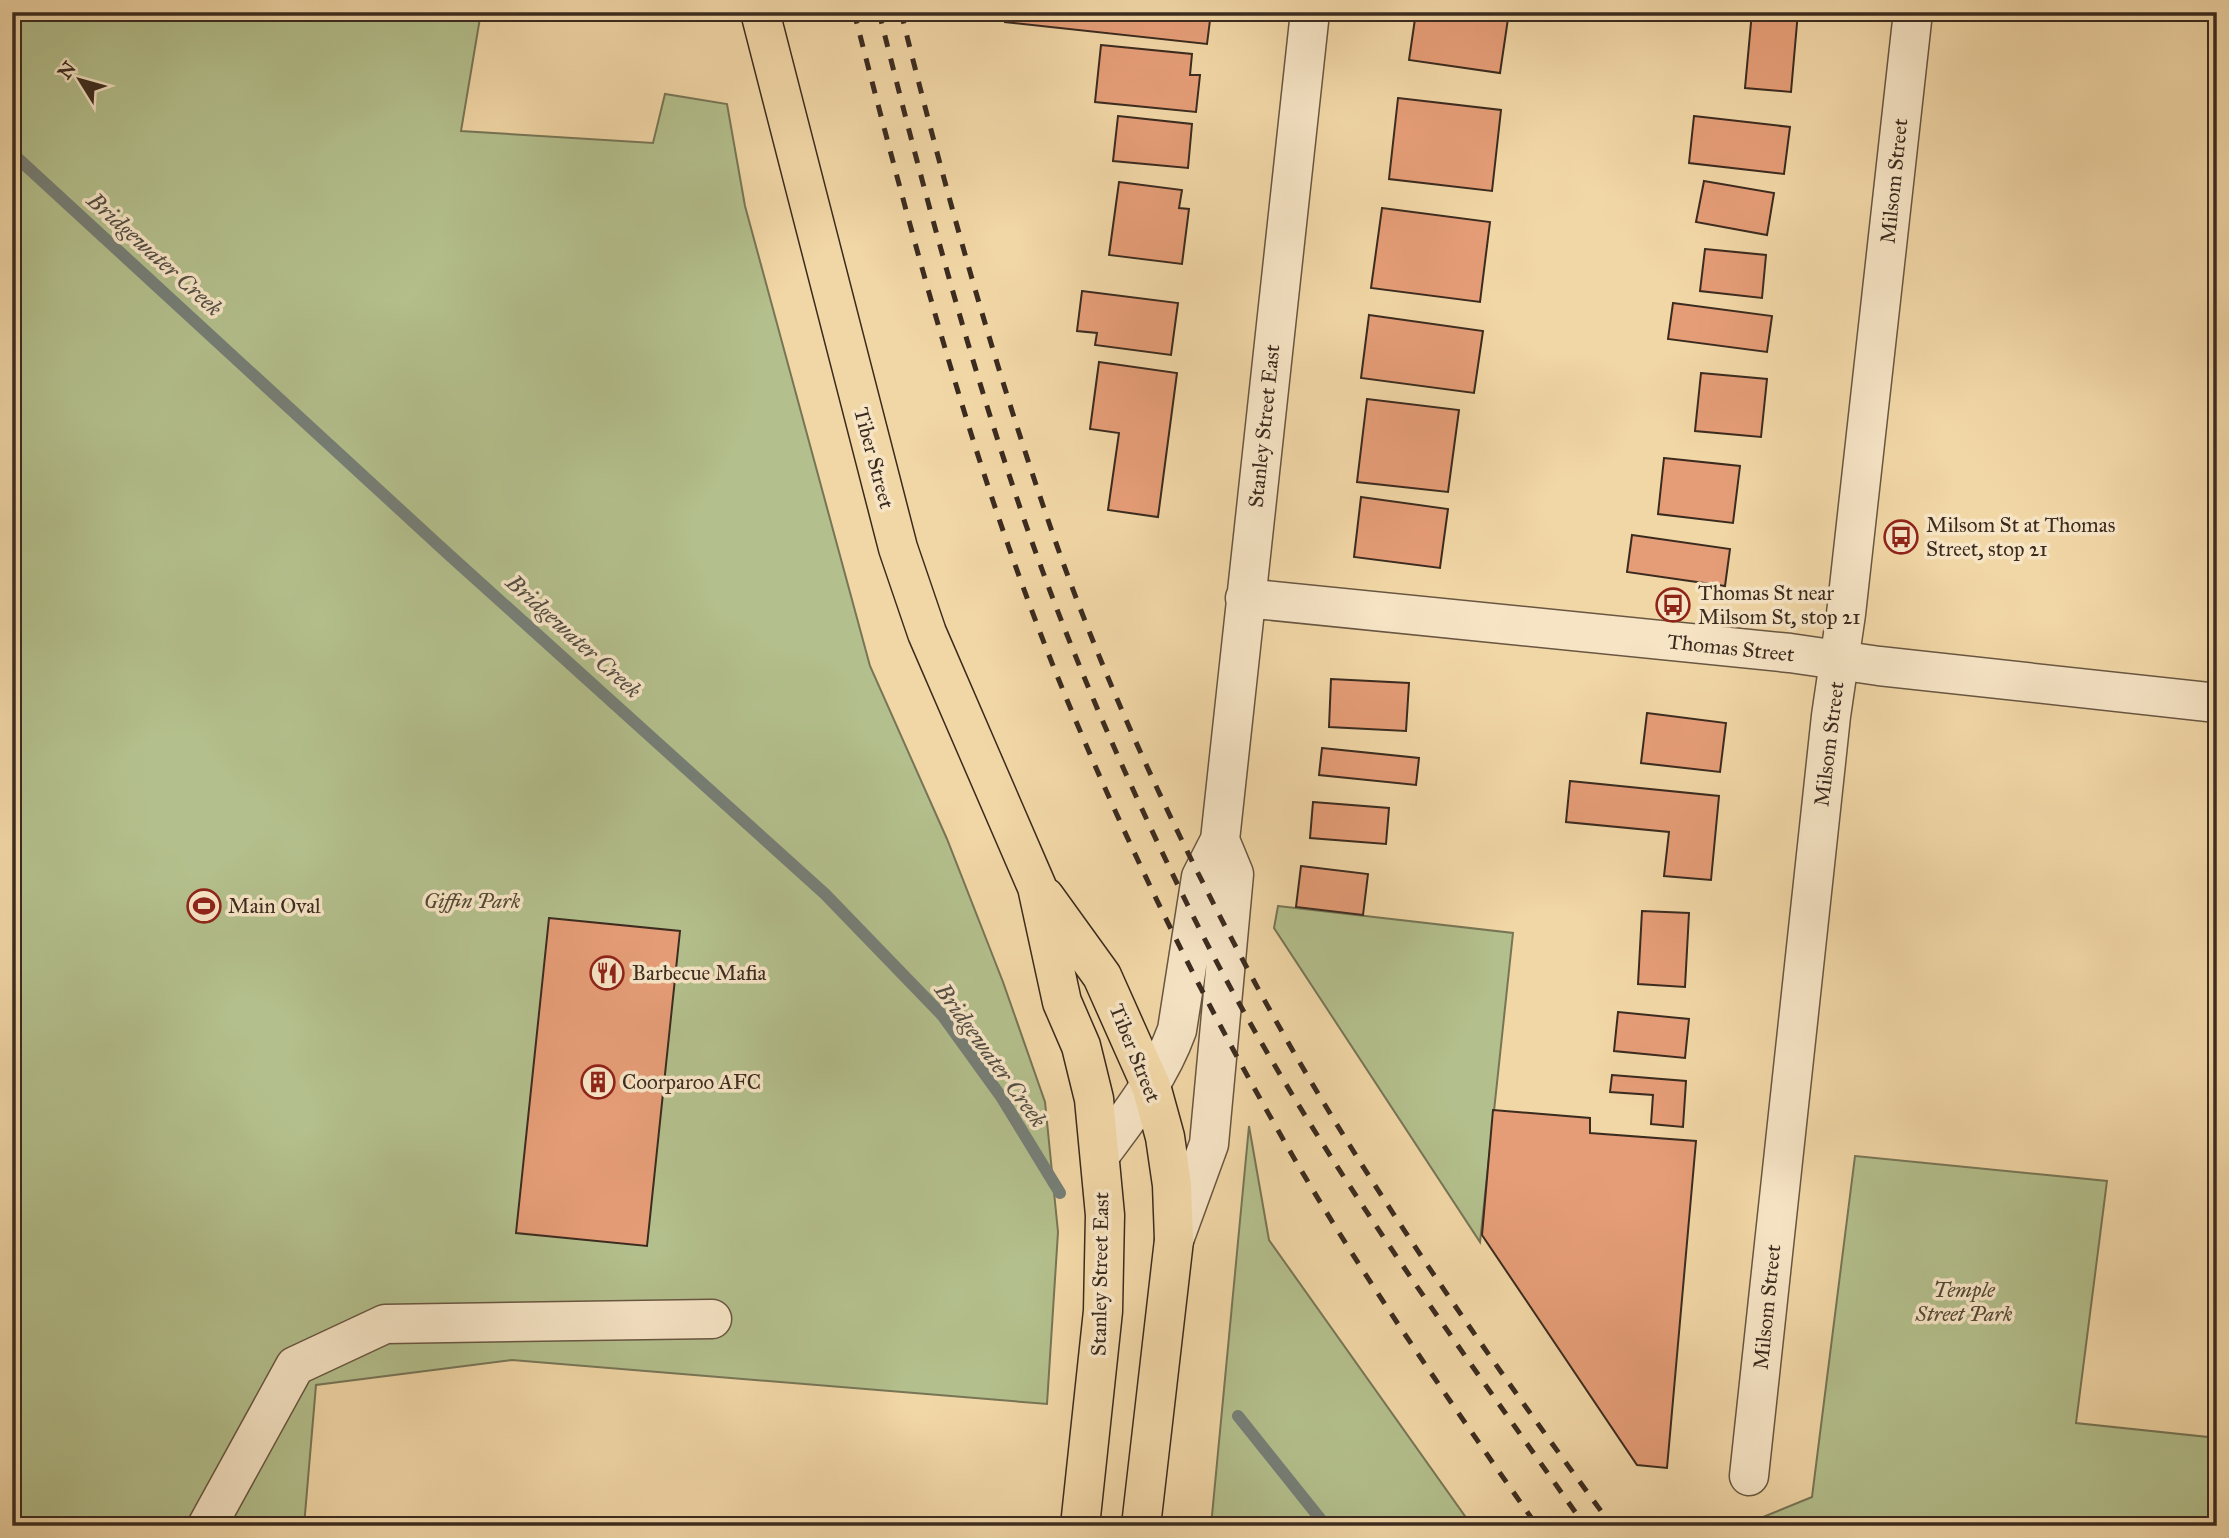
<svg xmlns="http://www.w3.org/2000/svg" width="2229" height="1538" font-family="'IM FELL Great Primer',serif">
	<style>
		.green { fill: #b3bf8c; stroke: #777556; stroke-width: 2 }
		.lines { fill: none; stroke-linecap: round; stroke-linejoin: round }
		.stream { stroke: #767f77; stroke-width: 12 }
		.building { fill: #e59d77; stroke: #3b2b1f; stroke-width: 2 }
		.minor-casing { stroke: #685641; stroke-width: 41 }
		.major-casing { stroke: #3b2b1f; stroke-width: 41 }
		.minor { stroke: #f6e4c5; stroke-width: 38 }
		.major { stroke: #f1d6a6; stroke-width: 38 }
		.rail { stroke: #3b2b1f; stroke-width: 5; stroke-dasharray: 12 12; stroke-linecap: butt }
		.labels { text-anchor: middle; stroke-width: 7; stroke-linejoin: round; paint-order: stroke }
		.street-label { font-size: 21px; fill: #3b2b1f; stroke: #f6e4c5 }
		.poi-label { font-size: 21px; fill: #3b2b1f; stroke: #f6e4c5; text-anchor: start }
		.park-label { font-size: 21px; font-style: italic; fill: #534935; stroke: #f6e4c5 }
		.water-label { font-size: 23px; font-style: italic; fill: #544e44; stroke: #f6e4c5 }
	</style>
	<rect width="100%" height="100%" fill="#f1d6a6"/>
	<filter id="stains"><feTurbulence type="fractalNoise" baseFrequency=".00286" numOctaves="4"/><feColorMatrix values="0 0 0 0 .2 0 0 0 0 .09 0 0 0 0 .02 0 0 0 .5 -.17"/></filter>
	<radialGradient id="worn" r=".72"><stop offset=".6" stop-color="#630" stop-opacity="0"/><stop offset="1" stop-color="#630" stop-opacity=".3"/></radialGradient>
	<path class="green" d="M12,12h469l-20,119 192,12 12,-49 62,10 18,102 125,460 77,173 56,143 42,120 13,130 -11,172 -535,-44 -196,25 -12,141h-292z
		M1278,906l235,27 -33,309 -206,-314z
		M1249,1126l20,114 203,286h-261z
		M1855,1156l252,25 -31,242 141,15v88h-476l71,-29z"/>
	<g class="lines">
		<path class="stream" d="M12,153l434,399 379,342 117,121 60,83 58,95
			M1238,1416l88,110"/>
	</g>
	<path class="building" d="M1006,12h205l-4,32 -202,-22z
		M1416,12h93l-9,61 -91,-13z
		M1752,12h46l-7,80 -46,-4z
		M1101,45l91,9 -2,21h10l-4,37 -101,-10z
		M1398,98l103,12 -9,81 -103,-12z
		M1118,116l74,8 -4,44 -75,-7z
		M1694,116l96,11 -6,47 -95,-11z
		M1704,181l70,12 -7,42 -71,-13z
		M1119,182l63,8 -3,18 10,1 -7,55 -73,-9z
		M1382,208l108,14 -10,80 -109,-14z
		M1705,249l61,6 -4,43 -62,-7z
		M1082,291l96,12 -7,52 -76,-10 2,-12 -20,-2z
		M1673,303l99,13 -5,36 -99,-13z
		M1369,315l114,16 -9,62 -113,-15z
		M1099,362l78,11 -19,144 -50,-7 11,-77 -29,-4z
		M1701,373l66,6 -6,58 -66,-6z
		M1367,399l92,11 -11,82 -91,-10z
		M1664,458l76,8 -7,57 -75,-9z
		M1361,497l87,12 -8,59 -86,-11z
		M1632,535l98,14 -5,37 -98,-14z
		M1331,679l78,4 -3,48 -77,-4z
		M1647,713l79,10 -6,49 -79,-9z
		M1322,748l97,10 -3,27 -97,-10z
		M1570,781l149,15 -8,84 -47,-4 5,-44 -103,-10z
		M1313,802l76,6 -3,36 -76,-6z
		M1301,866l67,8 -5,41 -67,-8z
		M1642,911l47,2 -4,74 -47,-3z
		M549,918l131,13 -33,315 -131,-13z
		M1618,1012l71,7 -4,39 -71,-7z
		M1612,1075l74,6 -3,46 -32,-3 2,-29 -43,-3z
		M1493,1110l97,8v15l106,8 -29,327 -30,-3 -155,-230z"/>
	<g class="lines">
		<defs>
			<path id="minor" d="M1245,598l545,55 89,13 338,37
				M1100,1155c30,-40 60,-78 77,-125l24,-153 19,-37 90,-828
				M1174,1240l35,-96 25,-270 -14,-34
				M1749,1476l82,-760 15,-102 67,-602
				M207,1526l88,-160 90,-42 327,-5"/>
			<path id="major" d="M760,12l138,536 29,85 110,254 25,115 19,44 13,53 11,116 -2,96 -23,215
				M1045,897l57,79 49,110 14,51 7,48 2,55 -33,286"/>
		</defs>
		<use href="#minor" class="minor-casing"/>
		<use href="#major" class="major-casing"/>
		<use href="#minor" class="minor"/>
		<use href="#major" class="major"/>
		<path class="rail" d="M854,12c63,244 127,489 227,721 58,136 124,270 198,399 77,136 168,265 258,394
			M879,12c43,173 89,345 147,513 46,132 104,263 166,389 108,217 254,414 393,612
			M901,12c42,170 89,339 146,505 54,159 127,315 207,464 103,191 230,370 358,545"/>
	</g>
	<defs>
		<symbol id="bus-ring" viewBox="-11 -11 22 22"><circle r="9.5" fill="#f6e4c5" stroke="#8f2418" stroke-width="1.5"/><path d="M-5-6H5V4H4V6H2V4H-2V6H-4V4H-5ZM-3.5-4V0h7V-4ZM-3.5 1.2v1.5H-2V1.2ZM2 1.2v1.5H3.5V1.2Z" fill="#8f2418"/></symbol>
		<symbol id="stadium-ring" viewBox="-11 -11 22 22"><circle r="9.5" fill="#f6e4c5" stroke="#8f2418" stroke-width="1.5"/><path d="M0-5a6.5 5 0 1 0 0 10a6.5 5 0 1 0 0-10ZM-3.5-1.8h7v3.6h-7Z" fill="#8f2418"/></symbol>
		<symbol id="restaurant-ring" viewBox="-11 -11 22 22"><circle r="9.5" fill="#f6e4c5" stroke="#8f2418" stroke-width="1.5"/><path d="M-5-6h1v4h1v-4h1v4h1v-4h1v5L-1.5 .5V6h-2V.5L-5-1ZM5-6V6H3V1.5H1.5Q1.5-4 5-6Z" fill="#8f2418"/></symbol>
		<symbol id="building-ring" viewBox="-11 -11 22 22"><circle r="9.5" fill="#f6e4c5" stroke="#8f2418" stroke-width="1.5"/><path d="M-4-6H4V6H1V3H-1V6H-4ZM-2.5-4.3h1.7v1.8h-1.7ZM.8-4.3h1.7v1.8H.8ZM-2.5-1h1.7V.8h-1.7ZM.8-1h1.7V.8H.8Z" fill="#8f2418"/></symbol>
	</defs>
	<g fill-rule="evenodd">
		<use href="#bus-ring" x="1882" y="518" width="38" height="38"/>
		<use href="#bus-ring" x="1654" y="586" width="38" height="38"/>
		<use href="#stadium-ring" x="185" y="887" width="38" height="38"/>
		<use href="#restaurant-ring" x="588" y="954" width="38" height="38"/>
		<use href="#building-ring" x="579" y="1063" width="38" height="38"/>
	</g>
	<g class="labels">
		<g class="street-label">
			<text transform="translate(1894 181) rotate(-84)" y="7">Milsom Street</text>
			<text transform="translate(1264 426) rotate(-84)" y="7">Stanley Street East</text>
			<text transform="translate(874 458) rotate(75)" y="7">Tiber Street</text>
			<text transform="translate(1731 648) rotate(6)" y="7">Thomas Street</text>
			<text transform="translate(1829 744) rotate(-83)" y="7">Milsom Street</text>
			<text transform="translate(1135 1053) rotate(68)" y="7">Tiber Street</text>
			<text transform="translate(1100 1274) rotate(-89)" y="7">Stanley Street East</text>
			<text transform="translate(1767 1307) rotate(-84)" y="7">Milsom Street</text>
		</g>
		<g class="poi-label">
			<text x="1926" y="532">Milsom St at Thomas<tspan x="1926" dy="24">Street, stop 21</tspan></text>
			<text x="1698" y="600">Thomas St near<tspan x="1698" dy="24">Milsom St, stop 21</tspan></text>
			<text x="228" y="913">Main Oval</text>
			<text x="632" y="980">Barbecue Mafia</text>
			<text x="622" y="1089">Coorparoo AFC</text>
		</g>
		<g class="park-label">
			<text x="472" y="908">Giffin Park</text>
			<text x="1964" y="1297">Temple<tspan x="1964" dy="24">Street Park</tspan></text>
		</g>
		<g class="water-label">
			<text transform="translate(155 254) rotate(42)" y="8">Bridgewater Creek</text>
			<text transform="translate(574 636) rotate(42)" y="8">Bridgewater Creek</text>
			<text transform="translate(991 1055) rotate(54)" y="8">Bridgewater Creek</text>
		</g>
	</g>
	<rect width="2229" height="1538" fill="none" stroke="#f1d6a6" stroke-width="42"/>
	<rect x="14" y="14" width="2201" height="1510" fill="none" stroke="#3b2b1f" stroke-width="3.5"/>
	<rect x="21" y="21" width="2187" height="1496" fill="none" stroke="#3b2b1f" stroke-width="2"/>
	<g transform="translate(80 80) rotate(307)" stroke="#f6e4c5" stroke-width="5" paint-order="stroke">
	<path d="M0-5L12 26L0 18L-12 26Z" fill="#3b2b1f"/>
	<text y="-10" font-size="19" font-weight="bold" text-anchor="middle" fill="#3b2b1f">N</text>
	</g>
	<rect width="100%" height="100%" filter="url(#stains)"/>
	<rect width="100%" height="100%" fill="url(#worn)"/>
</svg>
